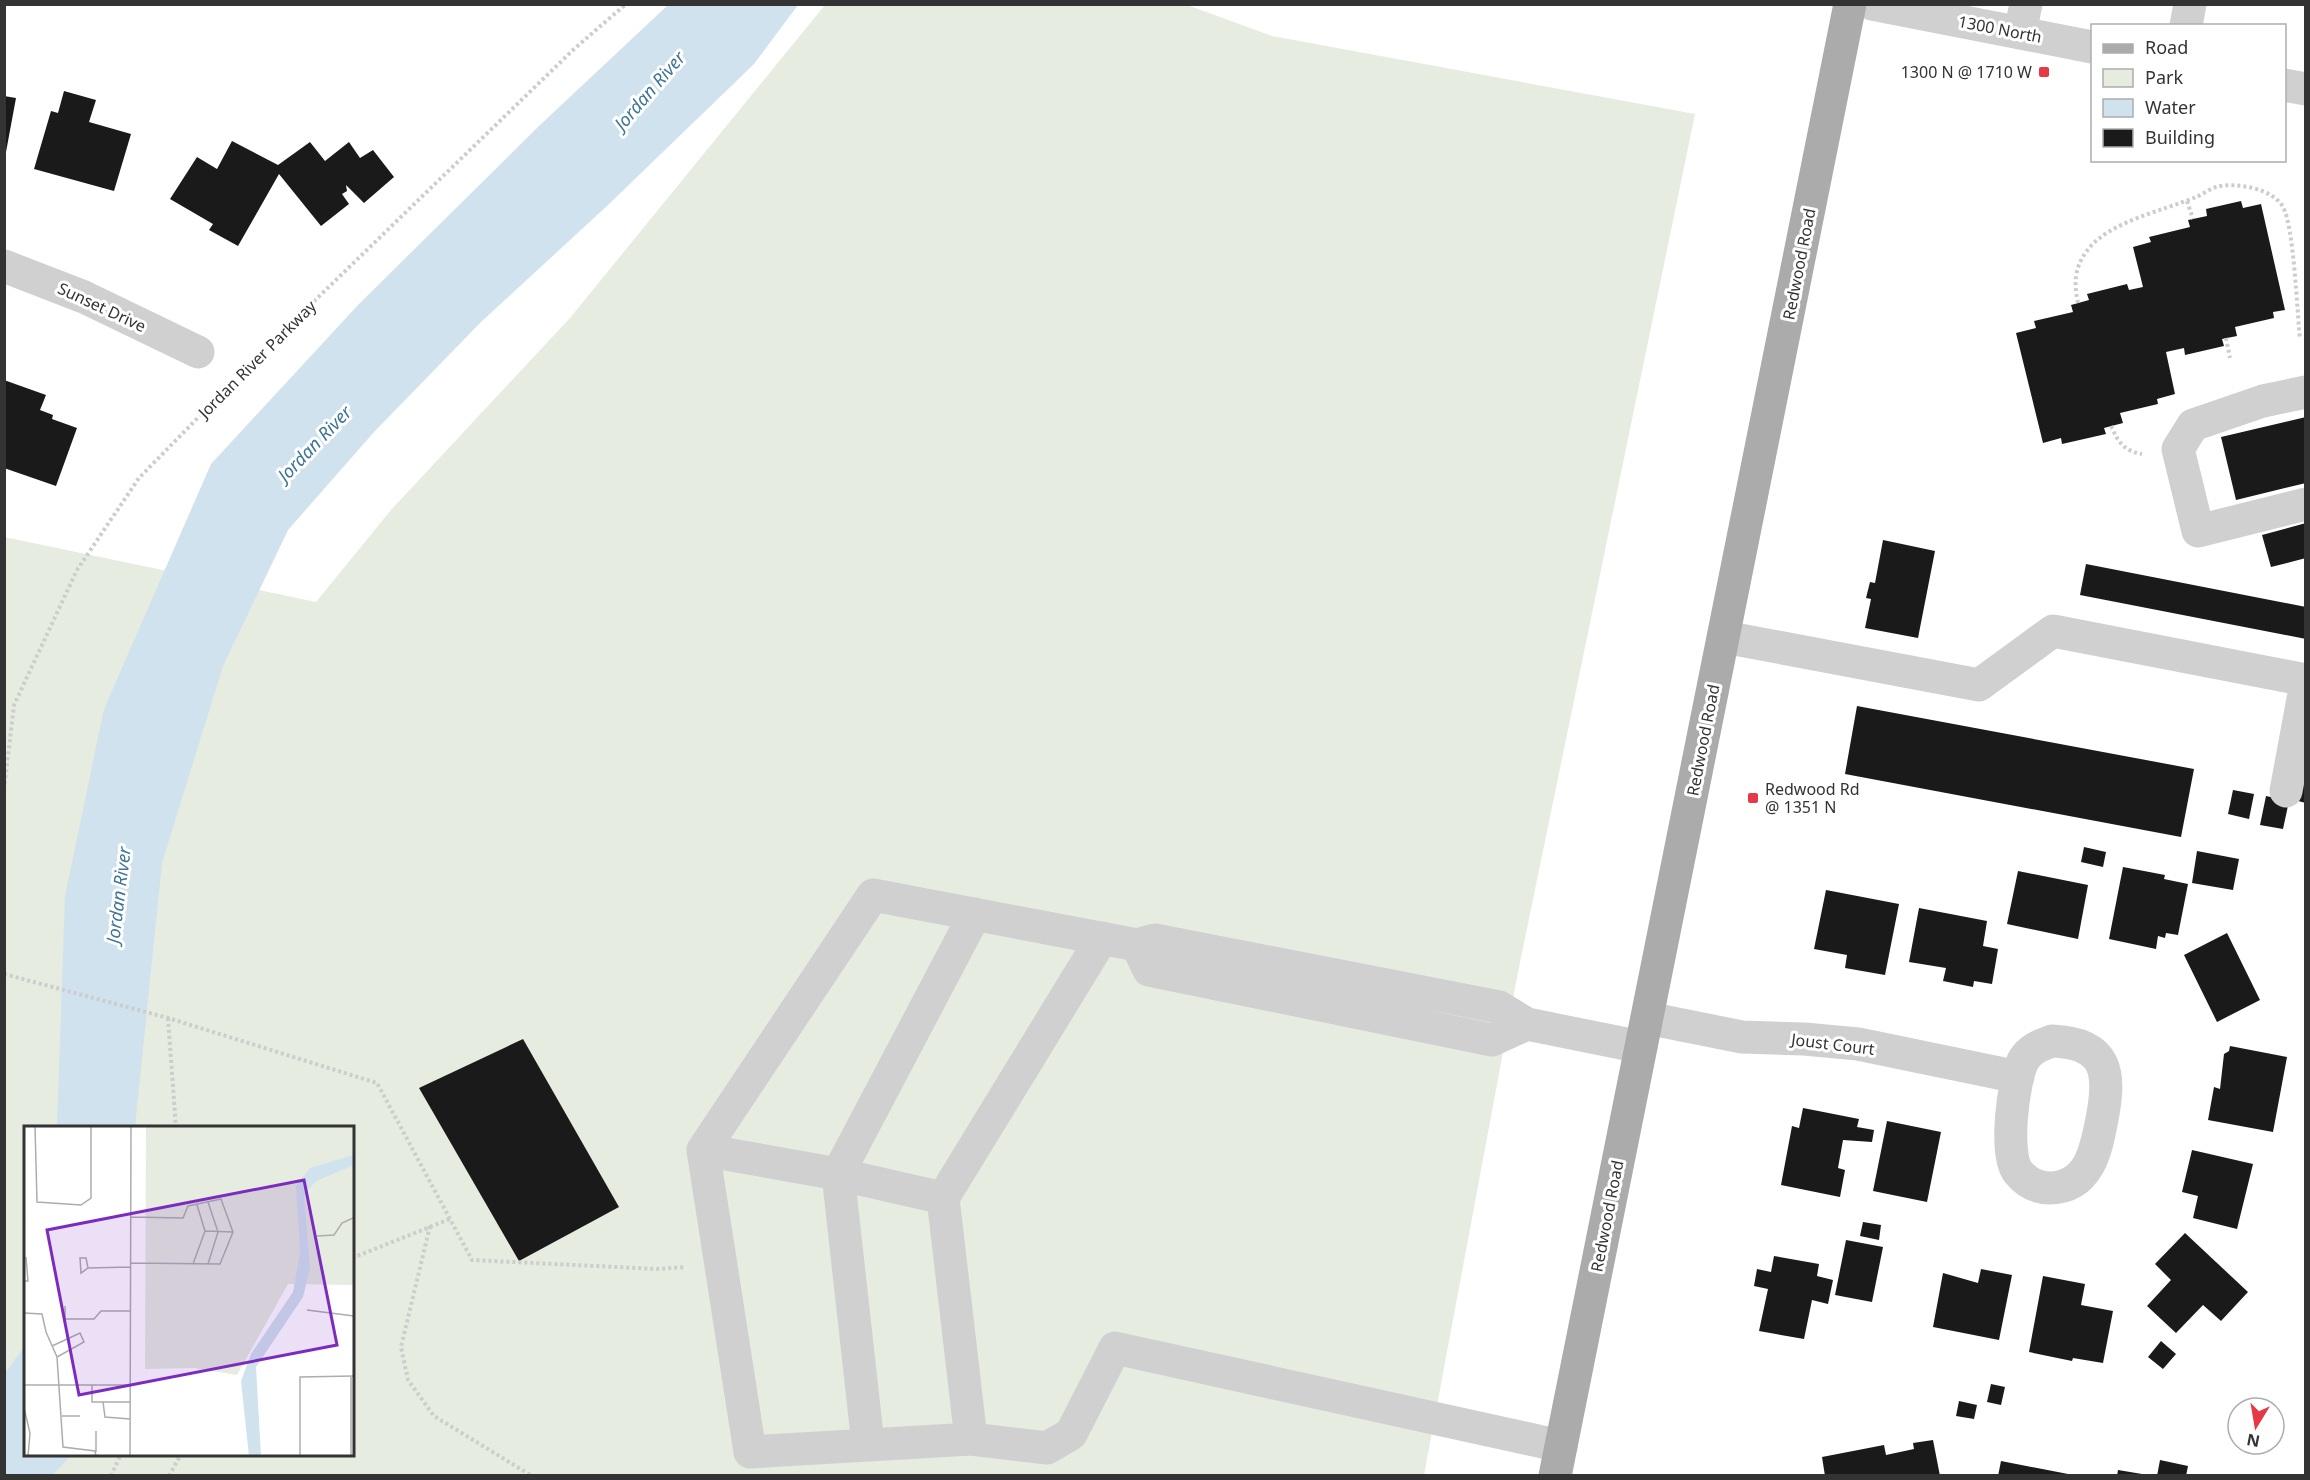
<svg xmlns="http://www.w3.org/2000/svg" width="2310" height="1480" font-family="'Noto Sans',sans-serif">
	<style>
		.green { fill: #e6ecdf; fill-rule: evenodd }
		.water { fill: #cfe2ee }
		.building { fill: #1a1a1a }
		.lines { fill: none; stroke-linecap: round; stroke-linejoin: round }
		.path { stroke: #cdcdcd; stroke-width: 4; stroke-dasharray: 3 3; stroke-linecap: butt }
		.minor { stroke: #d0d0d0; stroke-width: 33 }
		.major { stroke: #ababab; stroke-width: 33 }
		.poi-dot { fill: #e63946; stroke: #fff; stroke-width: 2 }
		.labels { text-anchor: middle; stroke-width: 6; stroke-linejoin: round; paint-order: stroke }
		.street-label { font-size: 16px; fill: #333; stroke: #fff }
		.poi-label { font-size: 16px; fill: #333; stroke: #fff; text-anchor: end }
		.water-label { font-size: 18px; font-style: italic; fill: #3f7597; stroke: #fff }
		.inset-road { fill: none; stroke: #adadad; stroke-width: 1.5 }
		.view { fill: #7b2cbf; fill-opacity: 0.15; stroke: #7b2cbf; stroke-width: 3 }
		.inset-edge { fill: none; stroke: #333; stroke-width: 3 }
	</style>
	<rect width="100%" height="100%" fill="#fff"/>
	<path class="green" d="M825,5h362l85,31 423,78 -177,858 -94,503h-1419l-1,-938 312,65 75,-92 179,-192zM26,1128h326v326h-326z"/>
	<path class="water" d="M668,5h130l-44,59 -146,141 -127,117 -107,110 -86,98 -65,136 -61,197 -27,264h-78l8,-231 39,-187 107,-245 147,-159 181,-179z
		M25,1346l1,108 45,1 -18,20h-48v-102z"/>
	<path class="building" d="M64,91l32,9 -7,22 42,12 -17,57 -80,-22 17,-58 7,2z
		M4,96l12,2 -10,54h-2z
		M232,141l46,24 32,-23 15,19 24,-19 11,16 13,-8 21,27 -30,26 -18,-18 1,6 -5,3 7,10 -28,22 -42,-52 -41,72 -29,-16 4,-6 -43,-25 27,-42 20,12z
		M2241,201l2,7 18,-4 24,106 -12,2 1,6 -39,9 2,9 -15,3 2,7 -39,9 -1,-7 -18,4 9,42 -18,5 1,5 -38,9 3,10 -19,5 2,6 -44,10 -1,-6 -18,5 -27,-110 20,-5 -2,-7 39,-9 -2,-7 18,-5 -2,-6 40,-10 2,6 14,-3 -10,-40 18,-5 -2,-5 41,-10 -2,-7 19,-4 -1,-7z
		M4,380l42,15 -6,15 13,5 -1,4 25,9 -21,58 -52,-18z
		M2306,417v66l-70,17 -15,-63z
		M2306,523v35l-35,9 -9,-32z
		M1883,540l52,11 -17,87 -53,-10 6,-29 -5,-1 4,-16 5,1z
		M2086,564l220,43v32l-226,-44z
		M1857,706l337,63 -13,68 -336,-63z
		M2306,767v36l-8,-2z
		M2233,790l21,4 -5,25 -21,-5z
		M2266,796l23,5 -6,28 -23,-4z
		M2084,847l22,5 -3,15 -22,-5z
		M2197,851l42,8 -6,31 -41,-7z
		M2123,867l42,8 -1,4 24,5 -10,51 -12,-2 -1,5 -7,-2 -2,13 -47,-10z
		M2018,871l70,14 -10,54 -71,-15z
		M1826,890l73,14 -14,71 -40,-7 2,-13 -33,-6z
		M1919,908l68,13 -4,25 15,3 -6,35 -18,-3 -1,6 -30,-6 3,-13 -37,-6z
		M2227,933l33,67 -43,22 -33,-67z
		M523,1039l96,168 -100,54 -100,-173z
		M2230,1046l57,11 -14,75 -65,-12 6,-33 6,2 4,-35 5,-3z
		M1803,1108l56,11 -2,8 17,3 -2,12 -29,-2 -5,28 7,2 -5,27 -59,-12 11,-59 7,2z
		M1887,1121l54,11 -14,70 -54,-11z
		M2192,1150l61,14 -16,65 -44,-11 5,-22 -16,-4z
		M1863,1222l18,3 -2,15 -19,-4z
		M2185,1233l63,59 -27,29 -18,-16 -27,28 -29,-27 24,-26 -16,-16z
		M1846,1240l37,7 -11,55 -37,-7z
		M1774,1256l45,8 -2,12 16,4 -5,24 -16,-4 -8,39 -45,-8 9,-42 -14,-3 3,-17 14,3z
		M1981,1269l31,6 -13,65 -66,-13 10,-54 35,10z
		M2043,1276l42,8 -4,21 32,6 -10,52 -30,-5 -1,3 -43,-9z
		M2161,1341l15,13 -13,15 -15,-12z
		M1991,1384l14,3 -4,18 -14,-3z
		M1959,1401l18,4 -3,14 -18,-3z
		M1933,1440l7,36h-115l-3,-19 62,-12 2,10 28,-6 -1,-6z
		M2240,1444h22l-2,9 -20,-4z
		M2160,1460l28,6 -2,10h-29z
		M2001,1461l67,13v2h-70z
		M2118,1470l24,4v2h-25z"/>
	<g class="lines">
		<path class="path" d="M2187,201l6,18
			M2078,303c-4,-19 -4,-34 8,-51 22,-31 77,-41 110,-55 6,-2 13,-8 20,-10 20,-5 56,1 67,20 11,20 14,105 17,132
			M2226,338l4,20
			M2111,426c7,16 13,25 31,28
			M4,790l10,-85 63,-135 62,-92 131,-134 304,-295 52,-45
			M4,974l164,44 209,65 95,177 185,9 29,-2
			M168,1018l8,110
			M430,1226l-29,121 7,33 26,36 98,60
			M352,1258l98,-39
			M111,1476l10,-22
			M169,1476l12,-22"/>
		<path class="minor" d="M1872,4l220,43
			M2186,26l4,-22
			M2020,33l6,-29
			M2284,85l22,4
			M4,266l80,31 114,55
			M2306,392l-43,9 -70,24 -15,24 20,82 108,-27
			M1724,637l255,48 74,-54 253,49
			M2286,791l20,-108
			M1137,945l12,25 343,70 35,-16
			M1647,1018l95,19 62,2 54,5 160,33
			M2052,1041c56,2 59,32 50,78 -6,32 -13,68 -52,69 -13,0 -24,-6 -32,-16 -14,-18 -5,-91 5,-111 6,-12 18,-16 29,-20z
			M703,1150l135,24 105,24
			M971,1439l-28,-241 159,-260
			M868,1444l-30,-270 137,-260
			M1561,1446l-446,-98 -44,86 -24,14 -76,-9 -221,13 -47,-302 170,-255 264,50 18,-5 344,67 28,17 114,23"/>
		<path class="major" d="M1555,1476l295,-1472"/>
	</g>
	<g class="poi-dot">
		<rect x="2038" y="66" width="12" height="12" rx="3"/>
		<rect x="1747" y="792" width="12" height="12" rx="3"/>
	</g>
	<g class="labels">
		<g class="street-label">
			<text transform="translate(2000 29) rotate(11)" y="6">1300 North</text>
			<text transform="translate(1799 264) rotate(-79)" y="6">Redwood Road</text>
			<text transform="translate(102 307) rotate(25)" y="6">Sunset Drive</text>
			<text transform="translate(257 359) rotate(-45)" y="6">Jordan River Parkway</text>
			<text transform="translate(1703 740) rotate(-79)" y="6">Redwood Road</text>
			<text transform="translate(1833 1044) rotate(7)" y="6">Joust Court</text>
			<text transform="translate(1607 1216) rotate(-79)" y="6">Redwood Road</text>
		</g>
		<g class="poi-label">
			<text x="2032" y="78">1300 N @ 1710 W</text>
			<text x="1765" y="795" text-anchor="start">Redwood Rd<tspan x="1765" dy="18">@ 1351 N</tspan></text>
		</g>
		<g class="water-label">
			<text transform="translate(650 91) rotate(-49)" y="6">Jordan River</text>
			<text transform="translate(315 444) rotate(-46)" y="6">Jordan River</text>
			<text transform="translate(119 895) rotate(-83)" y="6">Jordan River</text>
		</g>
	</g>
	<g transform="translate(24 1126)">
		<rect width="330" height="330" fill="#fff"/>
		<path d="M122,0h208v159l-66,-1 -51,91 -43,-7 -49,1z" fill="#e6ecdf"/>
		<path d="M330,29v10l-38,16 -12,14 6,73 -7,29 -47,70 5,89h-12l-8,-75 10,-27 42,-62 7,-40 -4,-66 14,-18z" fill="#cfe2ee"/>
		<path class="inset-road" d="M11,0l2,76 44,3 10,-7v-72M181,105l28,1M293,110l17,-1 8,-12 11,-5M107,137l89,1 13,-32 -12,-33 -33,7 -5,12 -52,-1M169,138l12,-33 -8,-26M184,138l10,-32 -10,-30M64,142l-2,-10h-6l1,15 7,-5 43,-1M0,155h4l-2,-24M41,180v13h29l7,-8h30M283,184l47,6M0,187l18,1 4,18 11,25 6,90 32,4 1,5M28,220l28,-13 4,9 -27,15M327,250v80M0,259h106M68,259v17h38M79,276l2,15 25,2M0,282l6,25 -2,23M38,290h18M72,305v21M106,330l1,-330M276,330v-79l54,-1"/>
		<path class="view" d="M280,54l33,165 -258,50 -32,-165z"/>
		<rect width="330" height="330" class="inset-edge"/>
	</g>
	<rect width="2310" height="1480" fill="none" stroke="#333333" stroke-width="12"/>
	<rect x="2091" y="24" width="195" height="138" fill="#ffffff" stroke="#adadad" stroke-width="1.5"/>
	<rect x="2103" y="44" width="30" height="9" fill="#ababab" stroke="#adadad" stroke-width="1.5"/>
	<text x="2145" y="54" font-size="18" fill="#333333">Road</text>
	<rect x="2103" y="69" width="30" height="18" fill="#e6ecdf" stroke="#adadad" stroke-width="1.5"/>
	<text x="2145" y="84" font-size="18" fill="#333333">Park</text>
	<rect x="2103" y="99" width="30" height="18" fill="#cfe2ee" stroke="#adadad" stroke-width="1.5"/>
	<text x="2145" y="114" font-size="18" fill="#333333">Water</text>
	<rect x="2103" y="129" width="30" height="18" fill="#1a1a1a" stroke="#adadad" stroke-width="1.5"/>
	<text x="2145" y="144" font-size="18" fill="#333333">Building</text>
	<g transform="translate(2256 1426) rotate(191)"><circle r="28" fill="#ffffff" stroke="#adadad" stroke-width="1.5"/>
	<path d="M0-4.5L10 22L0 15L-10 22Z" fill="#e63946"/>
	<text y="-9" font-size="16" font-weight="bold" text-anchor="middle" fill="#333333">N</text>
	</g>
</svg>
